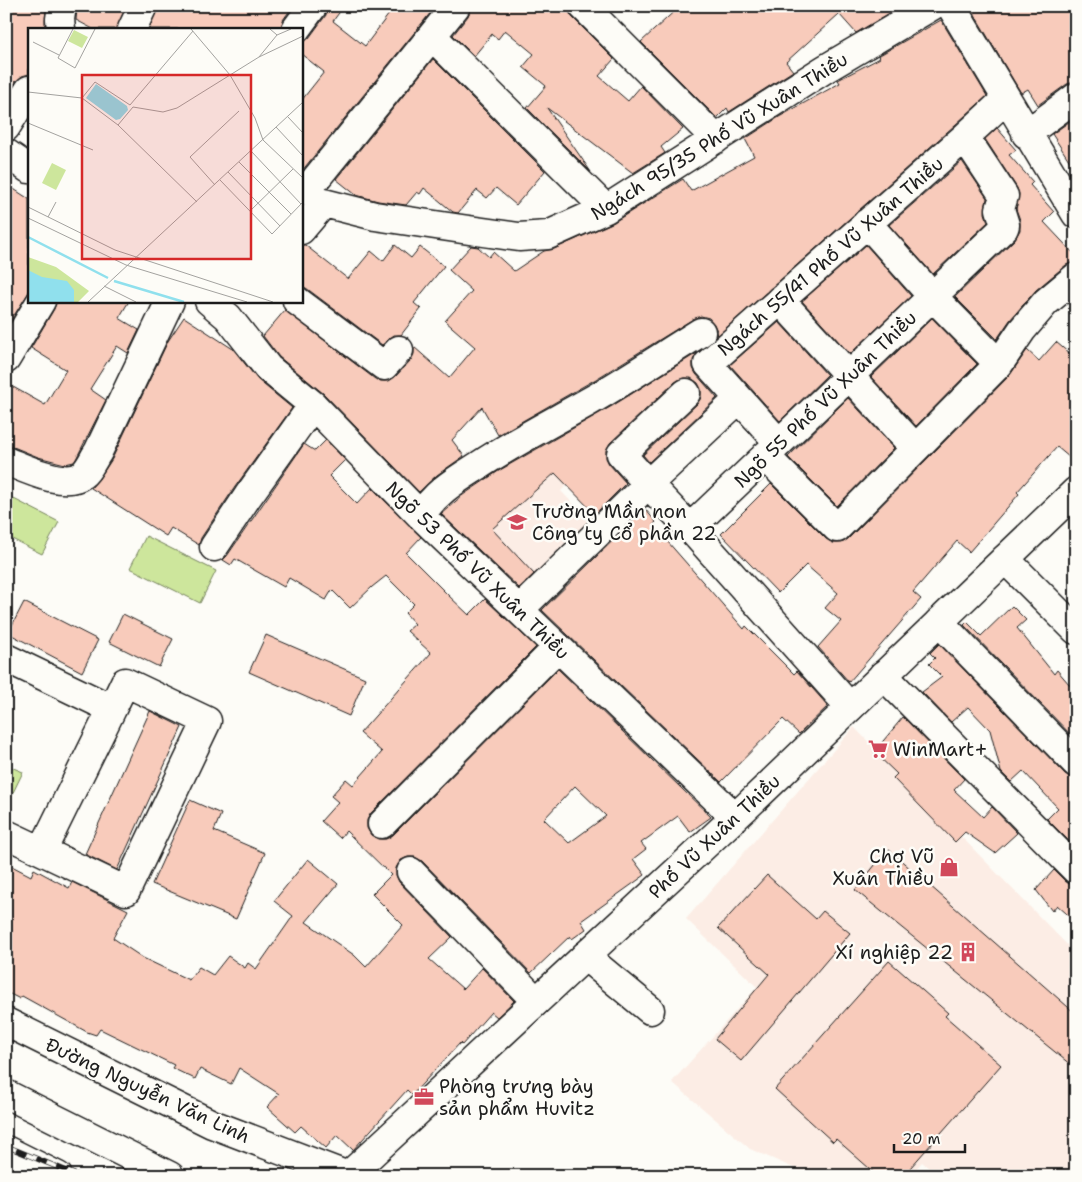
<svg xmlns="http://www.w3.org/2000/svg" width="1082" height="1182" font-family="'Shantell Sans',sans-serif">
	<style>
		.built { fill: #fcede5 }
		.green { fill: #cde69c; stroke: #74815c }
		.building { fill: #f8cbbb; stroke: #1c1c1c; fill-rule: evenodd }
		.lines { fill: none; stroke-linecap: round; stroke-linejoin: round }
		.minor-casing { stroke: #1c1c1c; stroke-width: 31 }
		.major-casing { stroke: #1c1c1c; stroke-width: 31 }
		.highway-casing { stroke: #1c1c1c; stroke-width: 31 }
		.minor { stroke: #fdfcf7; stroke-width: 28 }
		.major { stroke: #fdfcf7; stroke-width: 28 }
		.highway { stroke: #fdfcf7; stroke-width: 28 }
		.rail-casing { stroke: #1c1c1c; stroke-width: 5.5 }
		.rail { stroke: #fdfcf7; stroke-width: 4; stroke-dasharray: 11; stroke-linecap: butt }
		.labels { text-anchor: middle; stroke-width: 5; stroke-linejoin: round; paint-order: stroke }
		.street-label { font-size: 19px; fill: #1c1c1c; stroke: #fdfcf7 }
		.poi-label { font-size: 19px; fill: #1c1c1c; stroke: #fdfcf7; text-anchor: start }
		.inset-river { fill: none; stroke: #90e0ed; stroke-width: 2.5 }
		.inset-road { fill: none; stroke: #a3a29f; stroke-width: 1 }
		.view { fill: #d62828; fill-opacity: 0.15; stroke: #d62828; stroke-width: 2.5 }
		.inset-edge { fill: none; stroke: #1c1c1c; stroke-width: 2.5 }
	</style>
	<rect width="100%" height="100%" fill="#fdfcf7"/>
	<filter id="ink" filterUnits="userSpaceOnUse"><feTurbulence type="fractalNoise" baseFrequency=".02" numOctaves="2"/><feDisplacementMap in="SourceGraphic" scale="10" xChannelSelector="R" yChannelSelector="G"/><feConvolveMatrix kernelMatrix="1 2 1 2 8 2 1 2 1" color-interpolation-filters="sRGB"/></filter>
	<g filter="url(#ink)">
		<path class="built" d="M541,433l36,42 -16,16 37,39 -76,74 -85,-91 8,-19z
			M854,727l222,227v222h-138l-16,-14 -12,14h-98l-62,-27 -78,-67 85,-95 -71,-68z"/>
		<path class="green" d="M6,495l53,27 -17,32 -36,-18z
			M146,536l70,35 -16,32 -70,-35z
			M6,765l17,7 -17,35z"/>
		<path class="building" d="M6,6h40l-1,18 -2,5h-14v45l-7,2 -6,5 -10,16z
			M77,6h49l-9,23h-24l-17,-9z
			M158,6h135l-10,14 -2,9h-132z
			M328,6h16l-11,15 32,25 30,-40h41l-135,166v-71l23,-29 -23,-18v-10l8,-6 17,-23z
			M471,6h97v4l4,7 42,42 -15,17 29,25 13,-15 42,43 -22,18 4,6 -32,20 -86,-65 44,64 -64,-64 19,-22 -23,-19 11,-13 -29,-24 -7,9 -6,-5 -18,22 -21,-21 15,-19z
			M680,6h221l-45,27 -17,-19 -53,48 7,9 -64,41 -2,-4 -10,10 -76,-76z
			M1076,6v76l-9,2 -29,21 -10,-16 -7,4 -51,-86z
			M941,20l46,76 -32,29 -239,212 1,-6 -3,-7 -5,-6 -8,-2 -8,3 -97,60 -98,56 -16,-28 -30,33 12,16 -27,19 -18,17 -95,-98 -45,-37 -16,-21 22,-26 90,69 6,2h8l6,-4 16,-17 3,-6v-7l35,31 26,-31 -30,-26 27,-30 -23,-21 22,-24 7,1 11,10 4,-5 21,19 30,-20 10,-2 60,-27 69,-43 8,12 63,-35 -9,-17 34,-22 61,-34 -2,-3 42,-22 -2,-2z
			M433,59l112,112 -29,34 -20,-17 -9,10 -10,-8 -19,23 -5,-1 -29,-24 -4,6 -3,-2 -11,13 -28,-4 -22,-6 -20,-16z
			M1076,117v54l-24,-37z
			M997,128l19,22 -7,5 24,27 -3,3 24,27 -10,10 32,34v6l-10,3 -30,25 -26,30 -13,19 -42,-42 60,-58 5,-9v-10l-4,-11 3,-15 -2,-6 -32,-49z
			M962,161l25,37 -2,15 3,9 -55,52 -44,-49z
			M6,184l23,15v93l-23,36z
			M301,245h4l43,34 23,-28 12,10 12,-16 16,13 9,-11 24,19 -30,37 7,6 -20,26h-7l-12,10 -76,-57 -5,-2z
			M866,245l45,51 -61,58 -48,-53z
			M57,301h72l-10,17 20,12 -11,23 -11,-7 -27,43 16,11 -30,59 -2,3 -9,2 -27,-7 -32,-13v-61l39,22 21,-35 -35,-22 23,-39z
			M184,317l49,32 25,31 34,28 -57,79 -34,51 -2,7 -28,-17 -5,8 -75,-48 8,-9 13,-20 56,-118z
			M932,318l45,46 -61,62 -45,-49z
			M779,322l48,53 -47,46 -50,-56z
			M1056,342l20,17v104l-19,-16 -40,45 2,2 -50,58 -12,-11 -44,51 8,7 -72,83 -31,-35 23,-26 -16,-13 13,-15 -32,-28 -28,28 -57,-59 50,-50 55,55 7,4h9l6,-4 162,-164 17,-25 12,11z
			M697,353l-4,7v8l3,6 21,24 -68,64 -6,-7 54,-51 4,-6v-9l-3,-6 -7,-5h-8l-8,4 -65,61 -4,7v8l3,6 17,19 -31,31 -40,-41 -63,56 42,45 -15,14 -78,-74 22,-19 37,-25 112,-64z
			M848,398l46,50 -57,58 -49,-49z
			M326,440l19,20 -16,16 28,28 15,-16 49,49 -15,16 42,42 21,20 16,-16 51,48 -165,166 -4,7v8l4,7 7,4h8l7,-4 165,-166 153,148 -21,15 -12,-16 -37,27 5,6 -13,10 12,16 -64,46 5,8 -14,10 -2,-3 -39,37 -109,-112 -7,-4h-7l-7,3 -5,8v7l3,7 53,55 -23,22 34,30 19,-21 32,33 -17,16 -6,-5 -29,33 -2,-2 -48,52 -5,-5 -54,60 -16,-15 -11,13 -25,-22 -6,6 -28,-25 12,-13 -40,-26 -8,16 -31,-15 -5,10 -23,-11 2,-3 -74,-36 -4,6 -9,-3 -65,-36 -2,3 -14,-7v-129l25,13 3,-7 35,19 3,-6 56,28 -15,28 30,20 46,22 10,-13 14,8 15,-19 17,12 3,-5 8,6 37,-53 -19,-15 34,-42 30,25 -32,38 48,33 12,12 37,-42 -31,-31 19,-19 -45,-44 -6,7 -19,-17 17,-19 -7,-6 15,-17 7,6 29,-33 -22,-19 71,-80 -24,-22 8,-7 -10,-11 9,-9 -28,-28 -14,11 -22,21 -18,-18 -6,10 -37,-22 -5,9 -49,-28 -4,6 -8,-5 4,-4 77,-112 11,7zM575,786l31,30 -37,27 -25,-24z
			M645,509l11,13 -3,3 91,104 2,-3 48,48 3,-3 31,35 -29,28 -16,-15 -62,63 -179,-172z
			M24,602l74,38 -16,32 -74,-39z
			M1012,606l14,14 -9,8 37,46 3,-4 19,22v48l-112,-115 3,-3 14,14z
			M123,614l50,25 -14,28 -50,-25z
			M266,635l99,43 -16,38 -100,-44z
			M939,644l126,130 6,4h5v70l-29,-29 11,-11 -35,-37 -12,11 -10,-10 -11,-42 -22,-23 -17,15 -29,-30 20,-15 -13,-13 6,-6 -5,-5z
			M150,711l32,16 -65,143 -32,-16z
			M903,717l61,62 -10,11 29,27 9,-10 25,26 -22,20 -30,-21 -10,10 -62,-64 4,-4 -23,-22z
			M190,800l31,14 -7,17 51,22 -29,66 -84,-35z
			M888,849l188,165v55l-221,-179z
			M1054,870l11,11 6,4h5v37l-19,-17 -5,6 -16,-21z
			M767,875l49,44 7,-8 27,22 -109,128 -26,-22 54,-65 -51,-46z
			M889,961l59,52 -3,3 56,49 -98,111h-25l-42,-37 -3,3 -58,-53z"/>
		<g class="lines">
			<defs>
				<path id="minor" d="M583,6l133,133
					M951,6l125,208
					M61,29l-1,-10 2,-13
					M132,29l11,-23
					M296,29l17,-23
					M432,36l174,173
					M6,127l23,-37
					M1026,134l50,-37
					M6,153l23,16
					M301,188l5,3 150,-185
					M867,223l65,73 67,68
					M301,230l23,-27 51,13 87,13 57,8 29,-2 58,-26 219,-140 107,-63
					M780,300l135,148
					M209,301l19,16 40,51 45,37 108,111 314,301
					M297,301l87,65 15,-16
					M6,359l35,-58
					M686,393l-65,61 27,30 91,-85
					M779,443l-71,-79 257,-227
					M765,456l72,72 162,-164 23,-34 24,-28 30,-25
					M6,461c18,7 58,27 76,14 7,-5 11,-16 16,-23l72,-151
					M421,516c13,-23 35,-36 57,-50 36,-24 75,-44 112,-65 38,-22 74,-46 111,-69
					M214,547l34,-51 65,-91
					M1005,559l71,71
					M519,610l129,-126 42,44
					M939,622l137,141
					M6,658l106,51 -70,142 -36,-17
					M883,675l193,195
					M850,707l-160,-179 314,-300 1,-3 -5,-16 4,-13 -39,-59 41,-38
					M382,824l175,-176
					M42,851l84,40 81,-170 -82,-39 -13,27
					M411,872l125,129
					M585,956l65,54
					M6,1150l52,26"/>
				<path id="major" d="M348,1176l397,-368 331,-317"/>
				<path id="highway" d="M6,1022l206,102 136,52
					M6,1094l164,82"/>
			</defs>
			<use href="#minor" class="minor-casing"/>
			<use href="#major" class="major-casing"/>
			<use href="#highway" class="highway-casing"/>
			<use href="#minor" class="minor"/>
			<use href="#major" class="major"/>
			<use href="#highway" class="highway"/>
			<defs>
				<path id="rail" d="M6,1146l73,30"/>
			</defs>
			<use href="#rail" class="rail-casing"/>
			<use href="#rail" class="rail"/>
		</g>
	</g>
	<defs>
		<symbol id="school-bare" viewBox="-9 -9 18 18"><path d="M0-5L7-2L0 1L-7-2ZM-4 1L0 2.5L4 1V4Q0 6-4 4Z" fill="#d1495b" stroke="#fdfcf7" stroke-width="2.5" paint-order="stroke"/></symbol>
		<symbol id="supermarket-bare" viewBox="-9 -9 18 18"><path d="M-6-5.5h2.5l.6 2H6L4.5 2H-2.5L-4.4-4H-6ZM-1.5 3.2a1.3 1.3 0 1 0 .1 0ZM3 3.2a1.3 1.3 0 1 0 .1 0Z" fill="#d1495b" stroke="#fdfcf7" stroke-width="2.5" paint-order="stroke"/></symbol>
		<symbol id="shop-bare" viewBox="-9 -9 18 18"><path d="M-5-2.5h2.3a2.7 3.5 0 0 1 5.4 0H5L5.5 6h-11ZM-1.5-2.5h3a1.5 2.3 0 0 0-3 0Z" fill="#d1495b" stroke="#fdfcf7" stroke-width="2.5" paint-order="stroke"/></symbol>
		<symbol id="building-bare" viewBox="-9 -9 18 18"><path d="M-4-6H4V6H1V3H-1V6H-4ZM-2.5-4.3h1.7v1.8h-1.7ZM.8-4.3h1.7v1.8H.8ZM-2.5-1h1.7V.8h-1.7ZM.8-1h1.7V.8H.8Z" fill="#d1495b" stroke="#fdfcf7" stroke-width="2.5" paint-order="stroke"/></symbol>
		<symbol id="office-bare" viewBox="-9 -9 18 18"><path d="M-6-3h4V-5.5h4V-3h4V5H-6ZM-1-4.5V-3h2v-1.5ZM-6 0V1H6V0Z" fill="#d1495b" stroke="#fdfcf7" stroke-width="2.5" paint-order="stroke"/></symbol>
	</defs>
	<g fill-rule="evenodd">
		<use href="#school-bare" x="503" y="508" width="28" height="28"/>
		<use href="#supermarket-bare" x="864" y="735" width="28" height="28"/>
		<use href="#shop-bare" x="935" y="853" width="28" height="28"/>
		<use href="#building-bare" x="954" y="938" width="28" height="28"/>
		<use href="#office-bare" x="410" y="1083" width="28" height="28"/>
	</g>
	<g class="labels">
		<g class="street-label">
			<text transform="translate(719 136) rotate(-32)" y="7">Ngách 95/35 Phố Vũ Xuân Thiều</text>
			<text transform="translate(830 256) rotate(-41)" y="7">Ngách 55/41 Phố Vũ Xuân Thiều</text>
			<text transform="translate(825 399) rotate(-44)" y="7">Ngõ 55 Phố Vũ Xuân Thiều</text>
			<text transform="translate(478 570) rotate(44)" y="7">Ngõ 53 Phố Vũ Xuân Thiều</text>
			<text transform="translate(714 836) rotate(-43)" y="7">Phố Vũ Xuân Thiều</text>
			<text transform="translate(148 1090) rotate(25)" y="7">Đường Nguyễn Văn Linh</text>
		</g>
		<g class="poi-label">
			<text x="532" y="518">Trường Mần non<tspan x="532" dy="22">Công ty Cổ phần 22</tspan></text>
			<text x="893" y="756">WinMart+</text>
			<text x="934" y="863" text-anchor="end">Chợ Vũ<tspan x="934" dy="22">Xuân Thiều</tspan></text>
			<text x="953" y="959" text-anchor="end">Xí nghiệp 22</text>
			<text x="439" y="1093">Phòng trưng bày<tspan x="439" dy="22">sản phẩm Huvitz</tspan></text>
		</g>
	</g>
	<g transform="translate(28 28)">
		<rect width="275" height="275" fill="#fdfcf7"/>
		<path d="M46,2l14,7 -6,11 -14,-7zM24,135l14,7 -10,20 -14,-7zM0,229l28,10 33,24 -11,11h-50z" fill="#cde69c"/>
		<path d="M68,56l31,22 1,4 -8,9 -4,1 -30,-22zM0,242l14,7 25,4 7,9v12h-46z" fill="#90e0ed"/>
		<path class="inset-river" d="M0,209l80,41M86,253l70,21"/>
		<path class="inset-road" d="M45,1l-15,29 17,10 20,-39M163,1l39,46 25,43 8,22 40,38M242,1l7,6 14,-6M5,14l26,13M231,29l18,-22M0,64l54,6 36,27 79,77M54,70l13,-16 35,23 63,-74M260,89l15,16M0,95l65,27M90,97l15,-18 30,5 14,-4 82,-51 44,-21M248,99l27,29M223,123l50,53M211,134l52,52M200,144l52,54M192,152l52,54 31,-32M187,157l-25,-28 49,-46M0,179l87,43 158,52M222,183l43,-42M20,189l8,-15M0,190l98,47 121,37M76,258l32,16M60,274l215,-200"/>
		<path class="view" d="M54,47h169v184h-169z"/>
		<rect width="275" height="275" class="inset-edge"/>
	</g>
	<rect width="1082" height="1182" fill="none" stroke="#fdfcf7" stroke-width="25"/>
	<rect x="12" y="12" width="1057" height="1157" fill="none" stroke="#1c1c1c" stroke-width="2" filter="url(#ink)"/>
	<path d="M894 1144v8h71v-8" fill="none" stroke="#1c1c1c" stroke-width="2.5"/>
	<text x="902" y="1144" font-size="15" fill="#1c1c1c" stroke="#fdfcf7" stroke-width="4" paint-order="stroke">20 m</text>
</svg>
